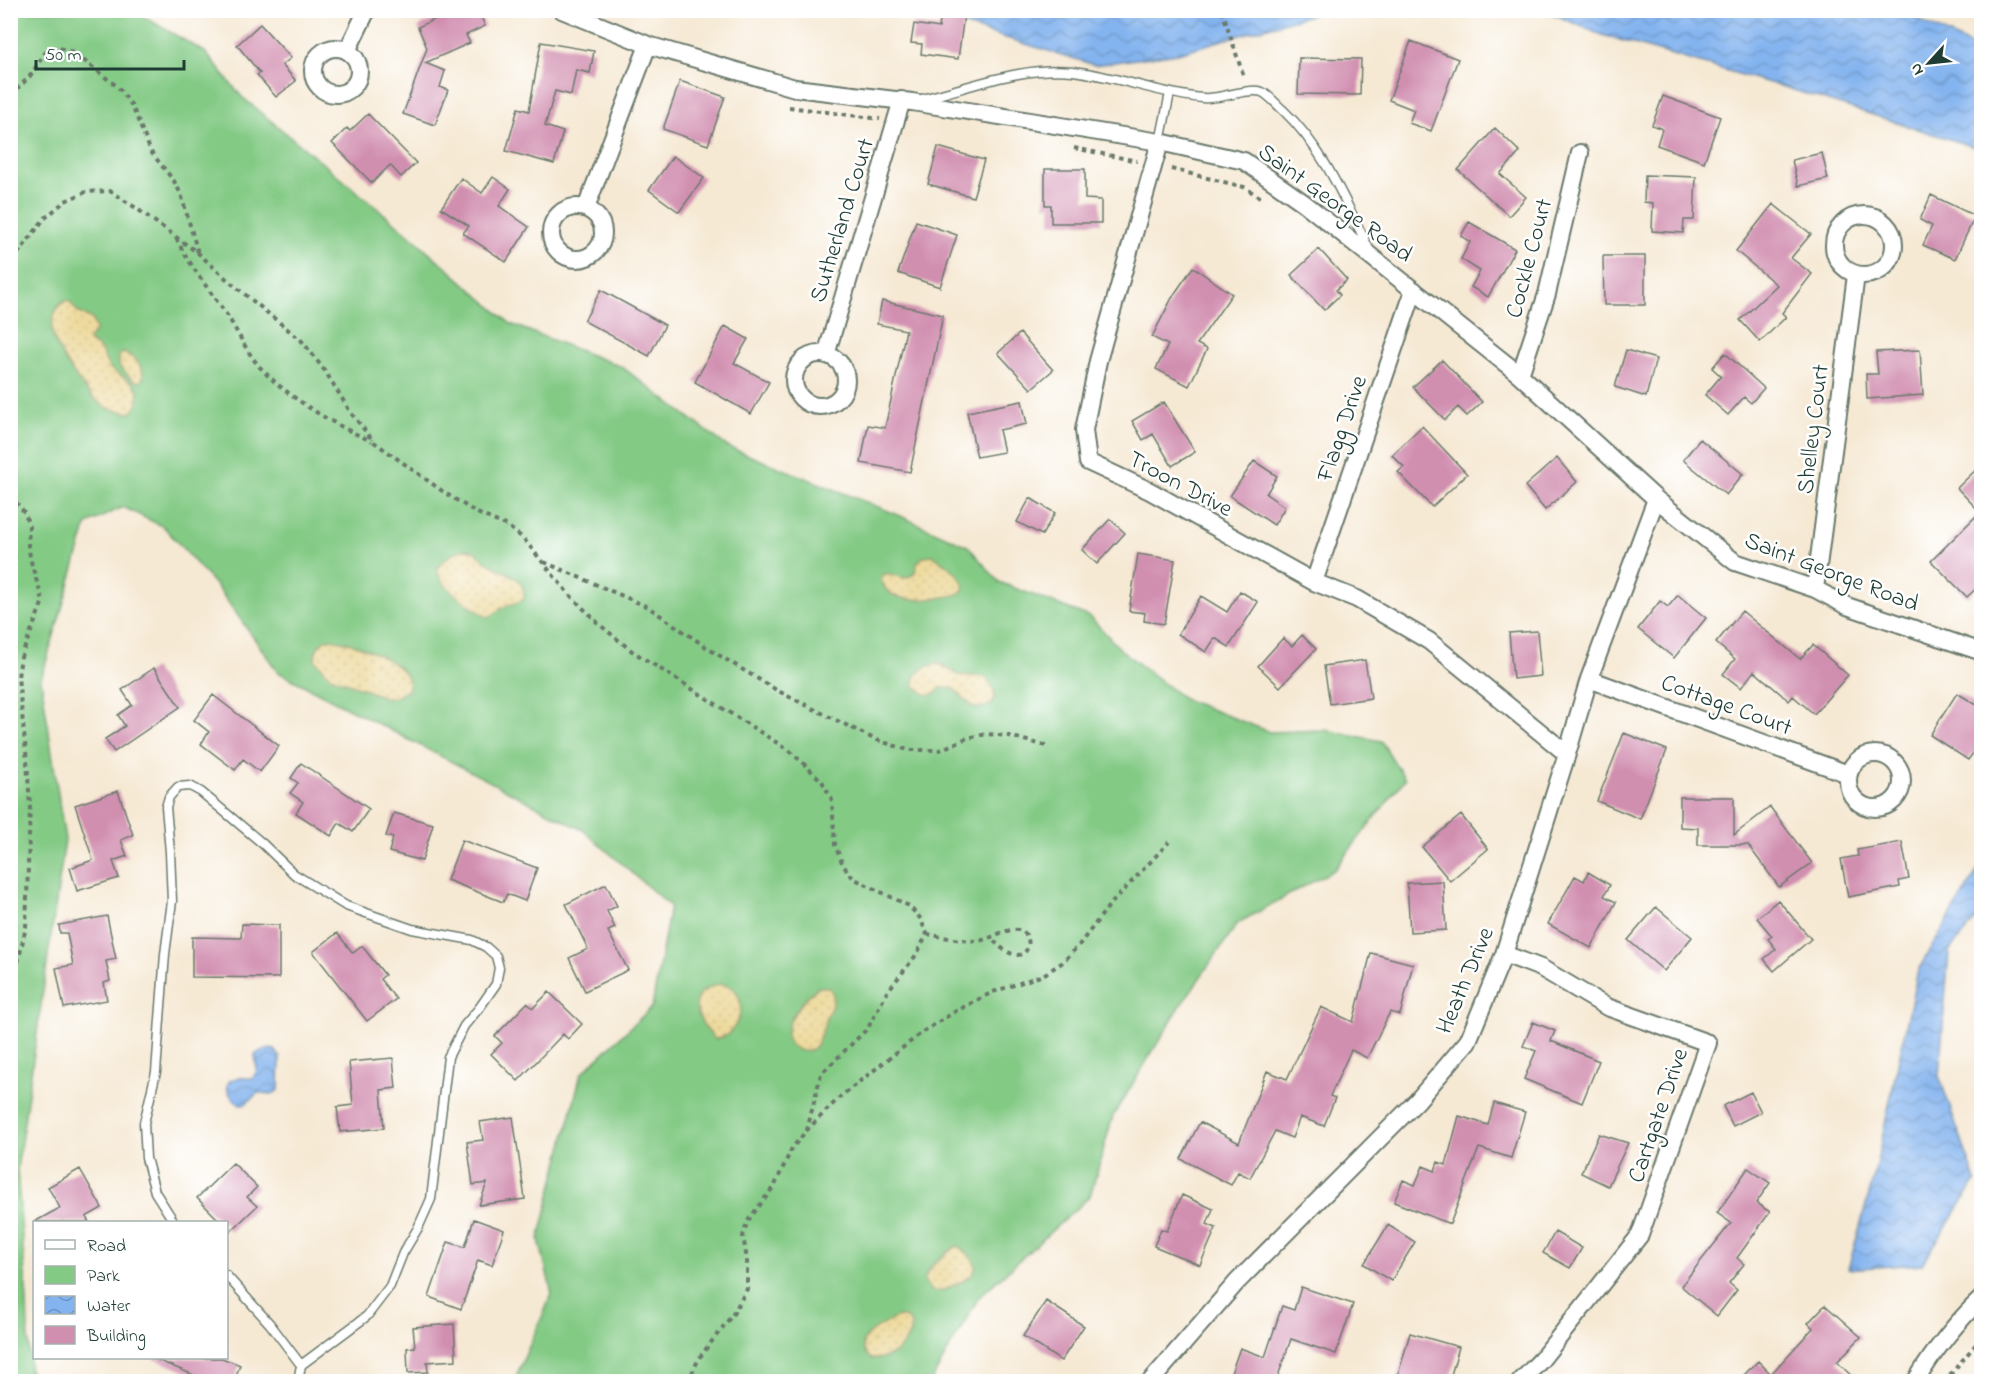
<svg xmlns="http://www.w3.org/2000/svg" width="1992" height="1392" font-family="'Indie Flower',sans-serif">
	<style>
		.green { fill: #83ca85; stroke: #51845c; stroke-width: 1.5 }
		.sand { fill: url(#sand-dots); stroke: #868c69; stroke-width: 1.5 }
		.water { fill: url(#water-waves); stroke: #527892; stroke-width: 1.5 }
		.building { fill: #d18fb0 }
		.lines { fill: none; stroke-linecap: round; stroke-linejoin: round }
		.lane-casing { stroke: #6a796c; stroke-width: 11 }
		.street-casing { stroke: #6a796c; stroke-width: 20 }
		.path { stroke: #6a796c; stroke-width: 4; stroke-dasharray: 4.5 4.5; stroke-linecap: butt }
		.lane { stroke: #fff; stroke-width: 8 }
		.street { stroke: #fff; stroke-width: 16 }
		.labels { text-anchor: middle; stroke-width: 5; stroke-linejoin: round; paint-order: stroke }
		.street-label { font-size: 24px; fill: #1f3d34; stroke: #fff }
	</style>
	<defs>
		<pattern id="sand-dots" width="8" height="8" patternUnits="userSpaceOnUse" patternTransform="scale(1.5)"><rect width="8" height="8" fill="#eeda9e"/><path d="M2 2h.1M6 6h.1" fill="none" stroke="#ccbc89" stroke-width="1.8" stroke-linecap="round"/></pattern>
		<pattern id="water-waves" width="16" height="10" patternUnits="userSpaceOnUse" patternTransform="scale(1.5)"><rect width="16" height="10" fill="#84b4ef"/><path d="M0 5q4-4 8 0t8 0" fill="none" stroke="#6b94c2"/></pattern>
	</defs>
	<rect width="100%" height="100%" fill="#fff"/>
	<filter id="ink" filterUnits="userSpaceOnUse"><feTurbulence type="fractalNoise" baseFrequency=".0167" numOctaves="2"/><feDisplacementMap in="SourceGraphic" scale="12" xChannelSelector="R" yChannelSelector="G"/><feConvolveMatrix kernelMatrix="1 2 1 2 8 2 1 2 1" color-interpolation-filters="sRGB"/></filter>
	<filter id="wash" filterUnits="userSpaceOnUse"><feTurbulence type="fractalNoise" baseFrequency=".008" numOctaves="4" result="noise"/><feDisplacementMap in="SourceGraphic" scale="24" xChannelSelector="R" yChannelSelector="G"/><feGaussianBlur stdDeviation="1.35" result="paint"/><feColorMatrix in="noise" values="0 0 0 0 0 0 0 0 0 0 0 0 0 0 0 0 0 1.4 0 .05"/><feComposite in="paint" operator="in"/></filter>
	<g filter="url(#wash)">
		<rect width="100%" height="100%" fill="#f6e9d4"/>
		<path class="green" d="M10,11h124l71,41 37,45 163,134 106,93 111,43 106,80 168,67 72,32 31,36 91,35 31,33 63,49 86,33 56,-2 55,11 24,38 -71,91 -96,53 -57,82 -68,111 -23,80 -111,101 -48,84h-417l38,-87 -13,-55 42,-165 71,-67 18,-101 -87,-76 -305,-158 -60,-84 -54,-61 -41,-20 -36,17 -46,155 24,161 -48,330 10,130 3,81h-19z"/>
		<path class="sand" d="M65,301h4l9,11 14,7 4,11 -8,11c19,10 12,12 21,26 10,12 34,13 29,34 -1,6 -3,9 -8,12 -5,-1 -18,-3 -22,-5 -20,-8 -50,-54 -55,-74 -3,-11 2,-28 12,-33z
			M123,353c11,2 23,15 19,27l-3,2 -6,-2 -14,-14v-11z
			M467,549c12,2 14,10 23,15 16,10 36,12 34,35 -7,5 -13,4 -20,8 -7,3 -9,9 -17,10 -14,-9 -49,-31 -50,-48 6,-10 19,-19 30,-20z
			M932,555c8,5 41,26 29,37 -5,5 -16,4 -23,6 -19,2 -51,6 -57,-19l3,-5c14,-2 20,11 31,-2l3,-11 7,-5z
			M327,639c19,0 71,20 80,38 3,5 2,8 1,13l-14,8 -10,-1 -54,-21 -15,-16c0,-10 3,-16 12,-21z
			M937,664l5,1 16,10 27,2c15,15 13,32 -11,31l-21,-20h-11l-10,7 -7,-1 -11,-9c-1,-12 12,-20 23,-21z
			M719,984c34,1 24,53 -4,55 -8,-8 -25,-30 -17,-43 4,-6 15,-10 21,-12z
			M819,987h9c10,10 4,18 -1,29 -3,9 -6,22 -12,30 -9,11 -26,3 -28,-10 -2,-15 19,-42 32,-49z
			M957,1246c5,2 8,5 12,9 15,16 0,24 -15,30 -8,4 -12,8 -22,6l-8,-10c2,-14 22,-28 33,-35z
			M897,1317c28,0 8,31 -6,38 -7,3 -13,4 -20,4 -24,-20 11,-34 26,-42z"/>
		<path class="water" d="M931,11h393l-146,42 -83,12 -142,-43z
			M1546,11h360l19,12 56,27v99l-194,-61 -188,-54z
			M1981,865v48l-32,38 -10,125 37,105 -54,83 -74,5 25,-89 45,-210z
			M270,1049l5,1 5,7 -1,33 -7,4 -14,-1 -14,12h-4c-9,-7 -22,-23 -3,-27 6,-1 11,1 16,0l4,-8 -2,-15 6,-4z"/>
		<g id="blocks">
			<path class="building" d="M454,10h24l7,16 -19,9 4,8 -45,20 20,8 -5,16 8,3 -13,35 -32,-11 24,-66 -9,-21z
				M941,12l23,3 -6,44 -37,-5 1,-10 -11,-1 3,-19 25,4z
				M260,24l31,34 -9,7 14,16 -20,16 -19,-22 3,-2 -23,-28z
				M1411,41l47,18 -27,72 -22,-8 5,-13 -25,-10z
				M541,42l53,9 -4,22 -14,-3 -5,25 -16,-4 -10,35 18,6 -9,32 -48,-13 12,-43 11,3z
				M1299,58l62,1 -1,36 -62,-1z
				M680,81l45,16 -17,48 -45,-16z
				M1663,96l57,21 -16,45 -47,-17 5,-16 -10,-4z
				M368,114l48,49 -15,14 -11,-12 -18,18 -40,-40 15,-15 3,3z
				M1495,128l25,24 -20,22 26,23 -17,19 -51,-46z
				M938,147l46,13 -11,37 -45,-13z
				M1822,153l6,26 -30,7 -6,-26z
				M673,156l31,22 -25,34 -30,-22z
				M1045,169h40v30l16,1v23h-50v-18h-6z
				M1645,175l51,2 -2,43h-10l-1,13 -31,-2 1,-28 -9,-1z
				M493,177l17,12 -11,17 30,21 -23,35 -43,-29 6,-7 -28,-18 20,-30 21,15z
				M1931,195l44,21 -20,43 -32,-14 9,-19 -12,-6z
				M1773,204l38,30 -20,24 21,16 -30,39 4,4 -26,25 -20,-22 37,-35 -41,-34z
				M916,221l41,14 -17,52 -42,-14z
				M1469,222l46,27 -27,48 -17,-10 9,-16 -19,-12 9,-17 -9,-6z
				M1319,249l28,31 -11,10 4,5 -16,15 -33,-35z
				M1603,256h42v49h-41z
				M1193,267l39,27 -35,50 10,5 -18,37 -33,-17 12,-24 -16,-8 21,-41z
				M601,290l64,35 -16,31 -65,-35z
				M882,301l61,14 -33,157 -49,-9 7,-38 17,3 21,-98 -29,-6z
				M725,326l23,13 -14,24 35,19 -18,32 -56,-32z
				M1020,333l33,37 -22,19 -33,-36z
				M1626,350l30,9 -10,38 -31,-10z
				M1920,350l3,45 -56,4 -1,-25h12l-2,-22z
				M1725,353l39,35 -13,15 -7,-6 -16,18 -23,-20 16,-19 -9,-8z
				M1442,360l40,42 -15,14 -9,-9 -13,13 -32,-33z
				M1022,401l5,23 -28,6 5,22 -27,5 -10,-45z
				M1164,402l31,50 -23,14 -19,-32 -10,6 -11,-19z
				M1422,426l45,48 -35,33 -34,-35 6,-5 -12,-12z
				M1700,439l43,35 -17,21 -43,-35z
				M1557,458l20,24 -32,28 -20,-24z
				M1254,461l23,15 -11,18 19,13 -11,18 -44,-29z
				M1982,464v119l-15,14 -36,-36 49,-49 -23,-24z
				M1030,498l25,15 -13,22 -25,-13z
				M1110,519l15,14 -28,31 -15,-14z
				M1138,554l37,6 -11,64 -20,-3 1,-8 -16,-2z
				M1240,591l18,11 -29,45 -14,-9 -9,14 -28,-18 23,-38 26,16z
				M1678,595l28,23 -32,40 -36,-29 22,-28 8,6z
				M1742,611l58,48 13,-14 35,30 -34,39 -21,-18 -4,5 -35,-30 -13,17 -18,-14 12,-15 -19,-16z
				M1537,631l4,45 -28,3 -4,-46z
				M1302,635l14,14 -36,38 -22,-21 25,-28 9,8z
				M1365,660l6,38 -41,6 -6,-38z
				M154,668l26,39 -66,45 -9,-13 20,-13 -7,-11 14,-10 -10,-15z
				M1957,693l25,15v51l-9,-6 -5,7 -38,-25z
				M213,695l66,51 -19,26 -17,-13 -8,11 -34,-26 8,-12 -15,-12z
				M1624,733l43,17 -27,69 -43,-18z
				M301,763l68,46 -16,23 -14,-9 -8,13 -35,-23 7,-11 -13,-9 8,-10 -7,-5z
				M118,791l15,44 -12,5 6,16 -14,5 6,17 -42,13 -7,-23 23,-8 -18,-55z
				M1680,797h54v38l36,-28 42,56 -33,24 -31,-42h-50v-17l-18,-1z
				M394,813l39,11 -11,37 -33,-9 4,-14 -7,-2z
				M1461,815l27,34 -38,32 -28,-34z
				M462,840l75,28 -12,33 -18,-7 -4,8 -56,-22z
				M1902,842l7,37 -10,2 1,6 -52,10 -7,-38 17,-3 -1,-6z
				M1588,872l22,13 -6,11 12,6 -25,46 -43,-24 27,-48 9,5z
				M1443,881l3,49 -36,2 -3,-49z
				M606,884l11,22 -10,5 8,17 -7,3 20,39 -43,21 -16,-33 19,-9 -22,-45z
				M1778,900l33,39 -37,32 -10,-12 12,-10 -8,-10 4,-3 -15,-18z
				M1656,907l36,30 -28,34 -36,-31z
				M107,916l9,43 -10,2 4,20 -6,2 3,17 -43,8 -8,-40 17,-3 -6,-32h-7l-1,-8z
				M242,924l37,1v53l-87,-1v-40l49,1z
				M337,933l16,20 9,-7 23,29 -5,4 16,20 -29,22 -54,-69z
				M1371,953l42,11 -13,51 -10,-3 -23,46 -16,-8 -21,46 5,2 -11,28 -24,-9 -8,21 -17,-7 -25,47 -12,-6 -7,13 -50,-26 19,-37 39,21 28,-72 20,8 34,-72 32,15z
				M549,992l33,32 -14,15 -5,-5 -45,47 -27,-27 11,-11 -7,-7 32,-33 6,5z
				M1533,1022l22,9 -4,10 48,20 -17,42 -58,-24 12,-28 -13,-5z
				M393,1058l3,30 -15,2 3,38 -44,4 -3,-25 16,-2 -4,-43z
				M1751,1092l10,20 -28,14 -10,-20z
				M1494,1103l31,9 -14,46 -32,-10 -29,76 -56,-22 9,-22 12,5 8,-19 12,5 3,-9 8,3 13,-49 29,9z
				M513,1117l12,82 -46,6 8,-22 -14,2 -6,-43 16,-2 -3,-18z
				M1599,1134l29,9 -20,43 -27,-13z
				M233,1163l24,24 -10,10 10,9 -27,26 -4,-4v-6h-5l-24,-24z
				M1748,1168l22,15 -14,20 14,9 -33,46 7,6 -15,19 8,7 -20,26 -36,-30 50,-63 -14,-10z
				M80,1169l22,39 -16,9 3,5h-55l26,-14 -12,-21z
				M1182,1195l31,14 -6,15 9,4 -16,37 -46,-19 7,-17 6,2z
				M474,1219l30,11 -12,35 -14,-5 -17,49 -32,-12 19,-55 17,5z
				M1388,1225l27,17 -24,39 -27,-17z
				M1555,1232l27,16 -12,20 -27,-15z
				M1301,1287l52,17 -17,50 -45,-15 -15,43h-30l-16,-6 10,-28 25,9 17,-51 12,4z
				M1046,1301l38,25 -23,35 -38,-25z
				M1825,1305l36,32 -24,25 21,20h-121l21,-21 13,13 42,-46 -5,-5z
				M454,1324l2,36 -29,2 1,10 -20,1 -1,-25 8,-1 -2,-20z
				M1410,1333l49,14 -10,35h-53z
				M152,1358h70l18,7 -6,17h-23z"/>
		</g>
	</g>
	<g filter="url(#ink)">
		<use href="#blocks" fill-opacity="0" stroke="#6a796c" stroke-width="1.5"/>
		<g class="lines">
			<defs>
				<path id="lane" d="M922,99c50,-12 99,-33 151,-28 44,5 86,23 130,27 17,2 45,-11 59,-6 7,3 15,13 21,18 41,39 61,89 86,139
					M1160,142l10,-49
					M174,1222l-19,-30 -9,-34 -2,-35 12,-51 9,-118 7,-53 -2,-49 -4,-45 3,-10 9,-10 12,-1 11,6 62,52 31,30 52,32 66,23 60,11 14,7 10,9 3,12 -3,16 -16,23 -16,19 -16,31 -17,142 -13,29 -15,25 -13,33 -23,30 -66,49
					M226,1275l44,49 31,41 -3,17"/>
				<path id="street" d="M562,10l86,35 147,43 117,14 248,40 84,19 60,42 216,172 136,124 79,63 80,27 32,17 135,46
					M313 71a23 23 0 1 1 46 0a23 23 0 1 1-46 0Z
					M347,51l20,-41
					M1160,142l-62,219 -14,69 4,32 62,29 164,91 43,17 72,42 138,113
					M551 233a26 26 0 1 1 52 0a26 26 0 1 1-52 0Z
					M586,208l62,-163
					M1834 245a30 30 0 1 1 60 0a30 30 0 1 1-60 0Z
					M794 380a26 26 0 1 1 52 0a26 26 0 1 1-52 0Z
					M826,355l76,-255
					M1520,375l27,-81 33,-141
					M1314,582l100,-292
					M1815,589l41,-314
					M1589,679l259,95
					M1848 781a27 27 0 1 1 54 0a27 27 0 1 1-54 0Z
					M1504,954l37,14 66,39 101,36 -68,192 -99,125 -21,22
					M1150,1382l87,-100 180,-181 51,-60 36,-87 63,-200 22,-75 67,-180
					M1915,1382c19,-31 40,-59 67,-84"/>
			</defs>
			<use href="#lane" class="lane-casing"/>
			<use href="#street" class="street-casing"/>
			<path class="path" d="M1222,10l22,68
				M10,96l20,-20 15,-23 11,-6 17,5 45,35 14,19 19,46 23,29 7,13 17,59
				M789,107l91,12
				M1074,148l63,13
				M1171,169l73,18 16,10
				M176,238c13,26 31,49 48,73 12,17 21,38 34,54 27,31 77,61 114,76
				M10,259l10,-8 24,-32 21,-18 21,-9 24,-1 26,17 62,45 33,30 71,58 23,30 26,42 23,29 71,51 32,20 30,13 16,12 44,54 33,33 32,26 158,100 32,30 10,19 3,45 8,20 10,13 56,28 11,12 7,16 -10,20 -30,38 -19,36 -47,46 -14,56
				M10,495l15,18 4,14 -1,19 4,20 11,35 -22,56 -3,20 9,84 3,45 -4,121 -16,71
				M544,562l104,45 64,44 66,40 96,48 34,11h32l27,-12 20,-4 22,2 41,11
				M927,934c16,3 34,7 50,7 14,-1 27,-13 41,-11 8,1 12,9 10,17 -8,19 -30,-1 -37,-9
				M688,1382l11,-24 34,-44 14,-25v-29l-4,-24 4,-14 28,-37 17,-37 15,-18 34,-34 83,-65 32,-20 37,-19 50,-17 20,-13 16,-17 29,-38 61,-65
				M1944,1382l38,-45"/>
			<use href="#lane" class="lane"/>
			<use href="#street" class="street"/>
		</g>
	</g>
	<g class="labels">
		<g class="street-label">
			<text transform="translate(1336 202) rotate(36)" y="8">Saint George Road</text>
			<text transform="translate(841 220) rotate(-73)" y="8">Sutherland Court</text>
			<text transform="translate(1528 258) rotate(-75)" y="8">Cockle Court</text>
			<text transform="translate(1341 428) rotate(-71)" y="8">Flagg Drive</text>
			<text transform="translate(1812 429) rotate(-83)" y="8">Shelley Court</text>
			<text transform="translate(1181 483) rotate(28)" y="8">Troon Drive</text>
			<text transform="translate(1832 571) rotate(21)" y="8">Saint George Road</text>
			<text transform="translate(1727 704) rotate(20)" y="8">Cottage Court</text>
			<text transform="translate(1464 980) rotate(-67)" y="8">Heath Drive</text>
			<text transform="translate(1657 1115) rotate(-71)" y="8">Cartgate Drive</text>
		</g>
	</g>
	<rect width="1992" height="1392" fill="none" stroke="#fff" stroke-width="36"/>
	<rect x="33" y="1221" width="195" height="138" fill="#ffffff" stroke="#a5b1ae" stroke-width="1.5"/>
	<rect x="45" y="1240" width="30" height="9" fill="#ffffff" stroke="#a5b1ae" stroke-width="1.5"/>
	<text x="87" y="1251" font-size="18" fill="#1f3d34">Road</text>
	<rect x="45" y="1266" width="30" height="18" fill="#83ca85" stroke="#a5b1ae" stroke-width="1.5"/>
	<text x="87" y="1281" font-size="18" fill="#1f3d34">Park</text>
	<rect x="45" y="1296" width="30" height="18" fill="url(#water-waves)" stroke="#a5b1ae" stroke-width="1.5"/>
	<text x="87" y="1311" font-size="18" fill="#1f3d34">Water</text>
	<rect x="45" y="1326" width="30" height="18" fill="#d18fb0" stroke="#a5b1ae" stroke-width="1.5"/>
	<text x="87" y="1341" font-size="18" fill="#1f3d34">Building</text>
	<g transform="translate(1929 63) rotate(243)" stroke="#ffffff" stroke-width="4.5" paint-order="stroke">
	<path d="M0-4.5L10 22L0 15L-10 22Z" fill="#1f3d34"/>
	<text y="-9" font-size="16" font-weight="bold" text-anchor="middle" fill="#1f3d34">N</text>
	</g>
	<path d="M36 60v9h148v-9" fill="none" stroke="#1f3d34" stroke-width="3"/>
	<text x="45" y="60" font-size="18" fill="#1f3d34" stroke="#ffffff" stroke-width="4.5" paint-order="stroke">50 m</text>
</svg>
